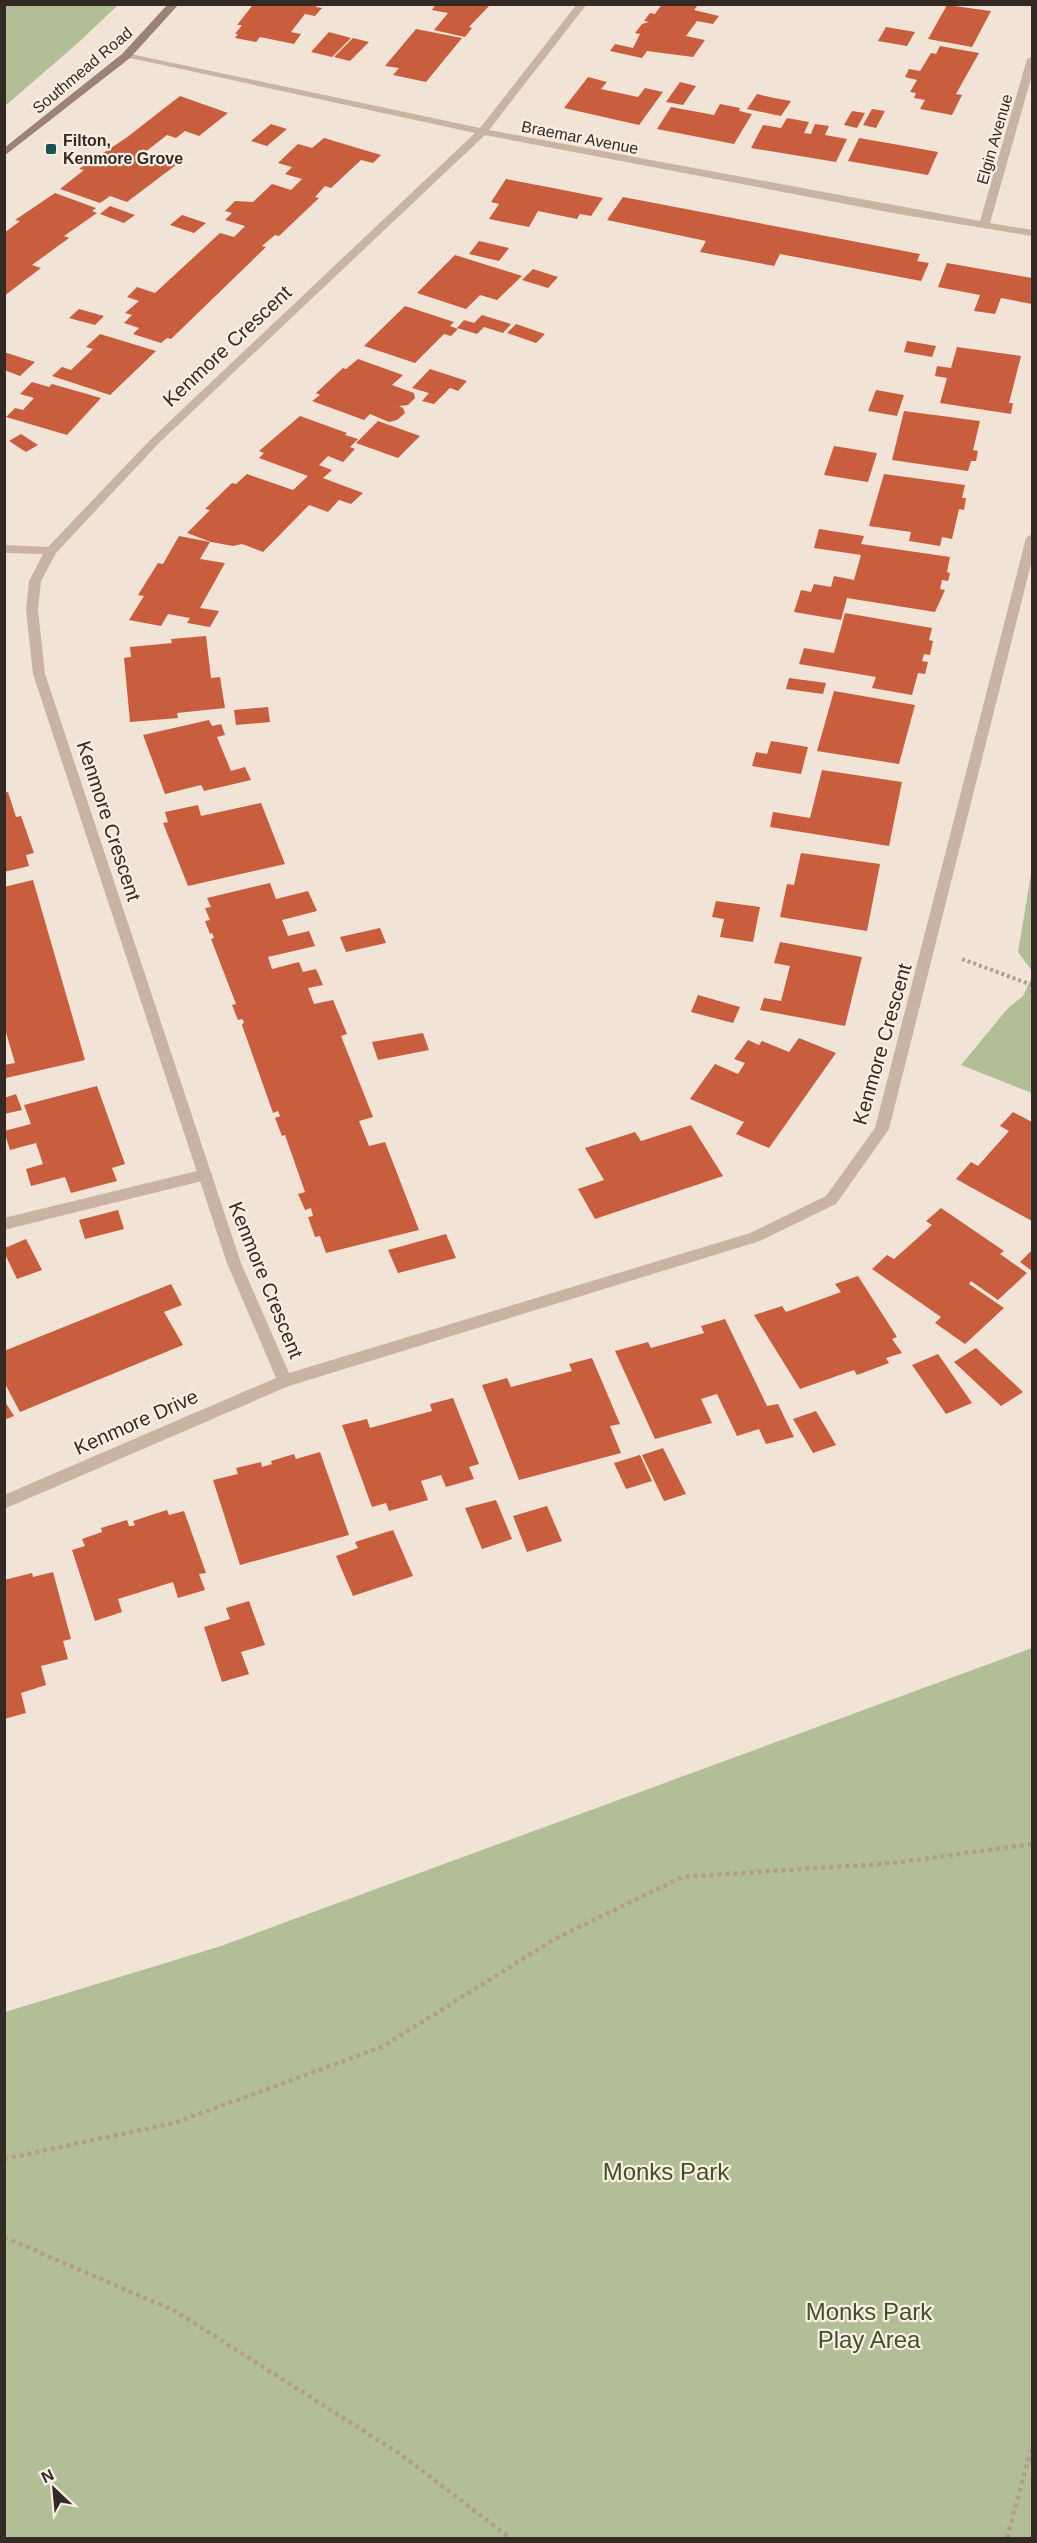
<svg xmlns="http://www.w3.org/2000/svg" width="1037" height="2543" font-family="Helvetica,sans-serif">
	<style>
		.green { fill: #b2bf96 }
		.building { fill: #c85e3d }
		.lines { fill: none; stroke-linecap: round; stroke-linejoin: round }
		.path-far1 { stroke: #b49d8c; stroke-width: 4; stroke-dasharray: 3 3; stroke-linecap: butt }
		.path { stroke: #b49d8c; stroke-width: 4.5; stroke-dasharray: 4 4; stroke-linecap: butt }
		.service { fill: #c9b3a2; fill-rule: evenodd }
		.minor { fill: #c9b3a2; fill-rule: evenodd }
		.secondary { fill: #9c8274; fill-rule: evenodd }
		.poi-dot { fill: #1a5155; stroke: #f9eee2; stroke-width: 2 }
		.labels { text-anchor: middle; stroke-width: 4.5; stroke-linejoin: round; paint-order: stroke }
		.far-street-label { font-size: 16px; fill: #332925; stroke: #f9eee2 }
		.far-poi-label { font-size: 16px; font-weight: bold; fill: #332925; stroke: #f9eee2; text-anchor: start }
		.street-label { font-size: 20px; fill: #332925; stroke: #f9eee2 }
		.near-park-label { font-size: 24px; fill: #435128; stroke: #f9eee2 }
	</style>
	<rect width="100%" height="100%" fill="#f1e4d6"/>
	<path class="green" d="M5,4h113v1l-39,37 -74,64z
		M1032,868v103l-14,-19z
		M1032,977v116l-71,-28 47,-57 15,-12z
		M1032,1648v890h-1027v-526l216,-66z"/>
	<path class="building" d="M259,4h59l-2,3 6,1 -7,8 -10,-2 -14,18 10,2 -7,10 -34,-7 -4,5 -21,-4 3,-4h-3l7,-9h-5l15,-19z
		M436,4h51l2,2 -20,21 3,1 -7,9 -31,-7 14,-17 -16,-3z
		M662,4h31l5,1 -4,5 25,6 -6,8 -16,-3 -11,15 19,4 -12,17 -46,-6 -5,7 -32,-7 5,-7 18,4 7,-14 -5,-1 7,-9 7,-2 -5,-1 6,-8 5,1z
		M947,5l44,6 -19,36 -44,-8z
		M886,27l29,5 -8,14 -29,-5z
		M416,29l46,9 -36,44 -33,-7 6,-7 -14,-2z
		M329,32l22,6 -19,19 -21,-5z
		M353,38l16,4 -19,19 -16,-4z
		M940,46l39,7 -23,41 6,1 -10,20 -32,-6 5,-9 -11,-2 2,-5 -6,-1 7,-12 -12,-3 4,-8 11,2 11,-18 5,1z
		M588,77l19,5 -6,7 37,8 7,-9 18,4 -24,33 -75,-17z
		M680,82l16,4 -13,19 -17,-3z
		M757,94l17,4 17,3 -10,15 -34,-7z
		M180,96l48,17 -29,23 -14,-5 -9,7 -9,-3 -23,18 32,12 -49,37 -17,-6 -10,7 -40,-14 24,-19 -5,-1 47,-31z
		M720,104l20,4 -1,3 13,3 -18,30 -77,-15 14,-22 43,8z
		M872,109l13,2 -9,17 -13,-3z
		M852,111l13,2 -8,15 -13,-3z
		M787,118l22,4 -5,11 7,1 4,-10 14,2 -4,9 22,4 -11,23 -85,-14 12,-23 18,3z
		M271,124l16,5 -20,17 -16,-5z
		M324,138l57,17 -8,8 -12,-3 -30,28 -6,-2 -10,11 4,1 -40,38 -4,-1 -6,5 -7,6 4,1 -95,92 -4,-1 -6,5 -28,-9 6,-6 -15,-5 8,-8 -7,-2 14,-12 -12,-4 10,-10 18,6 65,-60 14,4 11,-11 -20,-6 7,-7 -7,-2 10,-10 18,1 19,-18 19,6 11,-11 -17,-5 7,-7 -14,-4 20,-19 14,4z
		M859,138l40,7 39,7 -10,23 -80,-14z
		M506,179l47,9 50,10 -12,18 -11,-2 -3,5 -39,-8 -9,16 -40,-8 10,-15 -8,-2z
		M55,193l41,15 -4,3 5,2 -33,23 5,2 -37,27 9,3 -37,28v-63l16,-12 -5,-1z
		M623,197l297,57 -3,7 12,2 -8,18 -141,-27 -6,12 -74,-14 6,-11 -99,-21z
		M110,206l25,9 -11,8 -24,-9z
		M182,215l24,8 -12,10 -24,-8z
		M479,241l30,7 -10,13 -30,-7z
		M455,255l67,21 -25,24 -17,-5 -14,14 -49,-16z
		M947,263l85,15v26l-31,-6 -6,16 -21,-3 6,-16 -42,-8z
		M533,269l25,8 -10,11 -26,-8z
		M405,306l49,16 -4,4 8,3 -7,7 -7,-2 -29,29 -51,-17z
		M79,309l25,7 -9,9 -26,-7z
		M482,315l29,9 -8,9 -19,-6 -7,7 -20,-6 7,-8 10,3z
		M516,324l29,10 -9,9 -29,-10z
		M100,334l56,17 -46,44 -58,-19 10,-9 9,3 22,-21 -7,-2z
		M907,341l29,5 -4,11 -28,-5z
		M957,347l64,9 -12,47h4l-2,11 -71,-11 7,-25 -12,-2 2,-10 14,2z
		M4,352l31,10 -15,14 -16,-6z
		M358,359l45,16 -11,10 22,8 1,5 -7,7 -9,1 4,2 2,5 -8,7 -8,2 -19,-8 -6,6 -52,-19 8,-6 -4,-2 27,-25 3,1z
		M430,369l37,12 -9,10 -8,-3 -16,16 -12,-3 7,-8 -17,-5z
		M32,382l17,5 3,-3 49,14 -34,37 -61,-18 9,-9 8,2 11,-12 -14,-4z
		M876,390l28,5 -7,21 -29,-5z
		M904,411l76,10 -7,29 5,1 -2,10h-5l-3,10 -76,-11z
		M300,416l47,17 -2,2 13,4 -8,8 5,2 -12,13 -15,-6 -9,9 13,5 -9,8 40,15 -12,11 -12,-4 -11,12 -19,-7 -46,47 -21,-8 -9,2 -22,-4 -24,-9 23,-23 -5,-1 27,-26 4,1 11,-10 46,16 15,-14 -49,-18 5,-5 -5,-2z
		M378,421l42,15 -22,22 -42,-15z
		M21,434l17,11 -12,7 -17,-11z
		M834,446l43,7 -9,29 -44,-7z
		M884,474l81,11 -3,13h4l-2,12 -5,-1 -7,30 -10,-2 -2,9 -31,-5 2,-9 -42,-6z
		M819,529l45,7 -3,8 89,13 -3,15 3,1 -2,8 -6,-1 -2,9 5,1 -10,22 -88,-14 -6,22 -47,-8 7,-22 10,2 3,-8 17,3 3,-11 20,4 7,-25 -47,-7z
		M179,536l31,6 -10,17 25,4 -25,45 19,3 -9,16 -23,-4 3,-5 -22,-4 -7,12 -32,-6 15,-24 -6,-1 20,-32 5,1z
		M845,613l87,15 -3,12 4,1 -3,14 -6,-1 -2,7 6,1 -3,12 -7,-1 -6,22 -40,-7 4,-11 -77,-13 5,-16 30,5z
		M206,636l5,42 9,-1 5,31 -48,5 1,5 -48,4 -6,-64 7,-1 -1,-10 42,-4 -1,-4z
		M789,678l37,5 -3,11 -37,-5z
		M834,691l81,14 -16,59 -82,-13z
		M268,707l2,15 -34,3 -2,-15z
		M209,720l3,6 9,-2 4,11 -8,2 14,34 14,-4 6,13 -47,11 -3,-6 -36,9 -22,-59z
		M771,741l37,6 -7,27 -49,-8 4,-14 11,2z
		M822,770l80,12 -13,64 -119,-19 3,-15 37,6z
		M8,792l8,25 5,-1 13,37 -8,2 3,11 -25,6v-79z
		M261,803l24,61 -97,22 -25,-63 5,-1 -3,-10 33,-7 3,11z
		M801,853l79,11 -13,67 -87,-14 7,-33 7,1z
		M33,880l52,180 -79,18 -2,-13 11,-2 -11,-37v-139z
		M270,883l6,16 32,-8 9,20 -35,9 6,16 21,-5 6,15 -47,11 4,12 27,-7 4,10 13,-3 7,16 -15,3 6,16 19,-4 14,34 -6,2 32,81 -14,4 10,25 16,-4 34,88 -93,23 -6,-17 -5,1 -7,-20 5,-1 -2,-8 -6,2 -7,-16 7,-2 -20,-57 -3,1 -7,-18 5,-2 -2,-5 -5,2 -31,-88 2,-3 -2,-3 -4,1 -6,-15 4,-1 -25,-65 3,-1 -2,-5 -2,1 -5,-13 5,-1 -5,-12 6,-1 -4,-9z
		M716,901l44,6 -7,35 -33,-5 4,-18 -12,-2z
		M380,928l6,15 -40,9 -6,-15z
		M780,942l82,15 -17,69 -85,-16 4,-12 17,3 9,-35 -16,-3z
		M698,995l42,12 -7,16 -42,-11z
		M423,1033l6,17 -51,10 -6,-18z
		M799,1038l37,15 -67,95 -33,-14 8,-12 -54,-23 25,-35 23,10 7,-11 -11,-4 14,-19 11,5 3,-4 27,11z
		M97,1086l28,78 -13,4 5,13 -46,12 -6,-16 -34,9 -5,-17 17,-5 -7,-21 -26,7 -6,-19 27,-7 -7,-19z
		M16,1094l6,16 -18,4v-16z
		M1013,1112l19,10v99l-76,-42 15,-17 7,4 31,-35 -9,-5z
		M691,1125l32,51 -128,43 -17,-30 26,-9 -19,-32 50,-16 6,9z
		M941,1208l63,43 -4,3 27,19 -29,27 -27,-19 -2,3 35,24 -39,36 -30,-21 6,-6 -69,-48 15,-14 7,4 17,-15 21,-19 -6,-4z
		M118,1210l6,19 -39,10 -6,-19z
		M446,1234l10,24 -58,15 -10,-23z
		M26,1239l16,31 -25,9 -12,-25v-6z
		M1032,1250v21l-12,-9z
		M858,1276l39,61 -5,2 10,14 -16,5 3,5 -32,12 -3,-5 -54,19 -46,-74 28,-9 4,6 55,-20 -6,-8z
		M171,1284l11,21 -18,7 19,33 -163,67 -16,-30v-31z
		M725,1319l42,87 11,-2 16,33 -28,7 -7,-15 -22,7 -20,-42 -16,5 11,24 -57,16 -40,-88 33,-9 3,6 53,-15 -3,-7z
		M976,1348l47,44 -22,14 -47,-44z
		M938,1354l34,49 -26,11 -34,-49z
		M592,1358l28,66 -10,2 11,27 -102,27 -37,-95 25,-7 4,9 61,-16 -3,-7z
		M453,1398l26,66 -10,3 5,12 -28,8 -5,-12 -20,6 7,19 -39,11 -3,-8 -14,4 -30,-82 25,-6 3,9 62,-17 -2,-7z
		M4,1400l10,16 -10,4z
		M816,1411l20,34 -23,8 -20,-34z
		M663,1448l23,46 -22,7 -22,-46z
		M320,1452l29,83 -109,30 -27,-85 25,-6 -2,-6 25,-6 1,5 10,-3 -1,-3 23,-7 2,5z
		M640,1455l12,26 -26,8 -12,-26z
		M496,1500l16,39 -30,10 -17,-41z
		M547,1506l15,35 -35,11 -14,-36z
		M167,1510l2,5 15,-4 22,62 -7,1 6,16 -27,8 -5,-16 -55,17 4,13 -27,9 -23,-71 13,-4 -3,-7 20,-7 -1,-4 26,-8 2,6h4l2,-1 -2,-4z
		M393,1530l20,46 -60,20 -17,-40 22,-8 -3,-6z
		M53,1572l18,67 -8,2 5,18 -27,7 5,19 -25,8 5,20 -22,6v-139l28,-7 1,4z
		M249,1601l16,44 -24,7 8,22 -27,8 -18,-55 26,-8 -4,-11z"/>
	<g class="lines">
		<path class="path-far1" d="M962,959l70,26"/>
		<path class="path" d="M4,2159l170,-36 208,-76 171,-107 129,-63 212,-14 138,-19
			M4,2237l171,74 228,145 107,82
			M1007,2538l25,-92"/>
		<path class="service" d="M205,1169l5,2 2,4 -2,4 -206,51v-12z"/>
		<path class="minor" d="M577,4h10l-98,126 491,91 47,-162 5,-3v19l-42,148 42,7v6l-134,-22 -413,-79 -326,308 -103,110 -15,28 -3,29 7,64 196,589 48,110 461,-140 76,-37 49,-68 151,-590 6,-4v26l-143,569 -53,75 -76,37 -471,145 -285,123v-14l272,-117 -49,-115 -194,-589 -7,-64 3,-29 14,-27 -39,-1v-8l44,2 103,-108 324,-306 -354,-77 5,-3 354,75z"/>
		<path class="secondary" d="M168,4h11l-49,54 -126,98v-8l118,-94z"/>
	</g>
	<rect class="poi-dot" x="45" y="143" width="12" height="12" rx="3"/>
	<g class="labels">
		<g class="far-street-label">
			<text transform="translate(82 70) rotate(-40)" y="6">Southmead Road</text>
			<text transform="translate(580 137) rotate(11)" y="6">Braemar Avenue</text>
			<text transform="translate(994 139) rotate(-74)" y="6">Elgin Avenue</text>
		</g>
		<g class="far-poi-label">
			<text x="63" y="146">Filton,<tspan x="63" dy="18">Kenmore Grove</tspan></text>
		</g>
		<g class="street-label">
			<text transform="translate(227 346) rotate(-43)" y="7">Kenmore Crescent</text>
			<text transform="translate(109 821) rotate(72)" y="7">Kenmore Crescent</text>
			<text transform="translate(882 1044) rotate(-74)" y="7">Kenmore Crescent</text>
			<text transform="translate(266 1280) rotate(68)" y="7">Kenmore Crescent</text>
			<text transform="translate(136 1422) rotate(-24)" y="7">Kenmore Drive</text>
		</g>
		<g class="near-park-label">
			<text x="666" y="2180">Monks Park</text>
			<text x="869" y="2320">Monks Park<tspan x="869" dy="28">Play Area</tspan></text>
		</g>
	</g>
	<rect width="1037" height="2543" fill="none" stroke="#332925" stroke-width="12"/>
	<g transform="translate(54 2489) rotate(334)" stroke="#f9eee2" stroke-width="4.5" paint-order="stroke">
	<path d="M0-4.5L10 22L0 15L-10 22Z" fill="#332925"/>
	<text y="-9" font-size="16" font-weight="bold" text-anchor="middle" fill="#332925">N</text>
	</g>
</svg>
